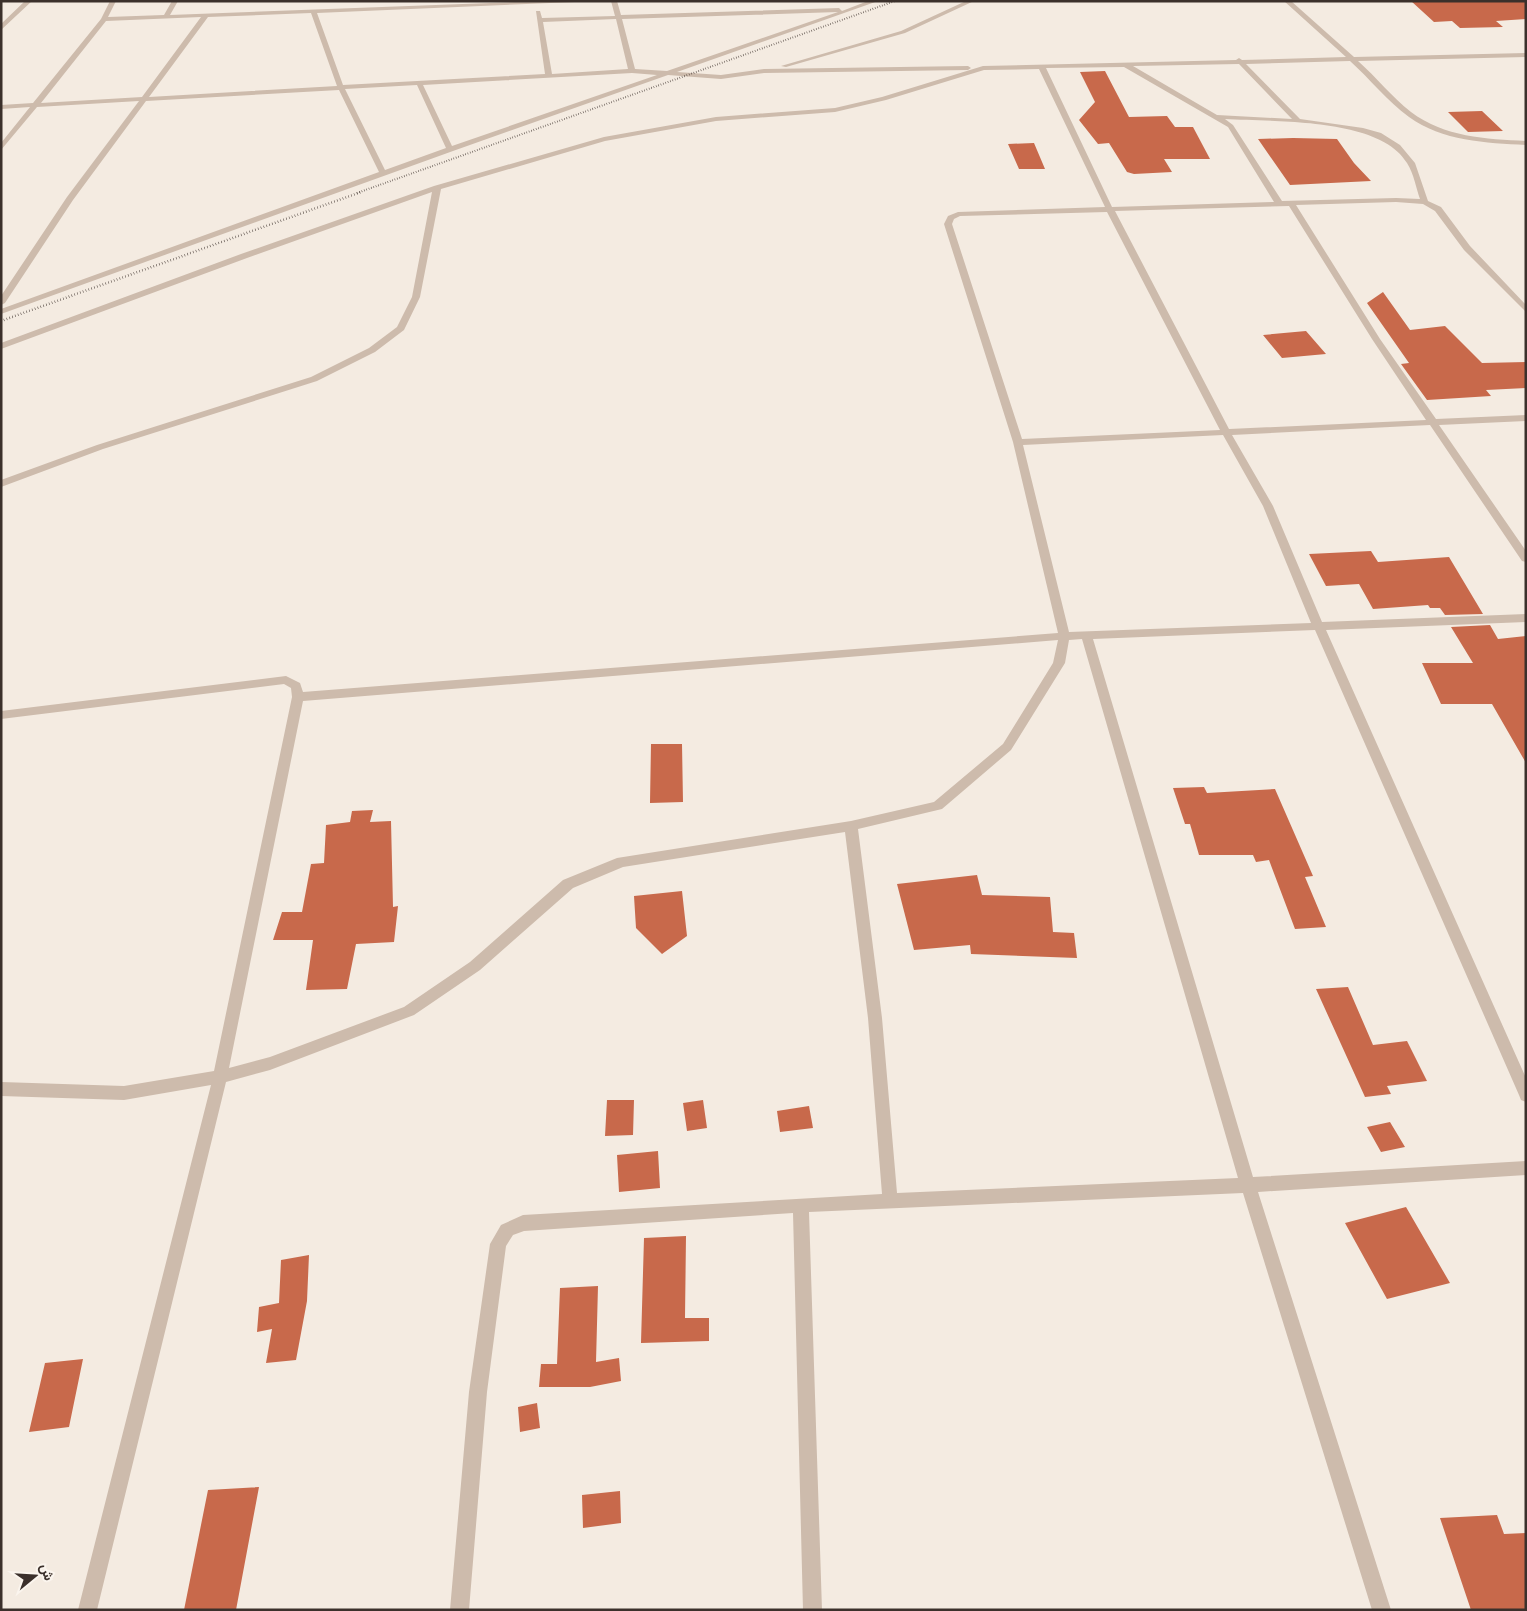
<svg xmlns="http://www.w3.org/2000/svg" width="1527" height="1611" font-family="Karla,Vazirmatn,sans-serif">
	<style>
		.building { fill: #c8694b }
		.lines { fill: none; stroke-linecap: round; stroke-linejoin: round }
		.street { fill: #cdbbac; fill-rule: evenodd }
		.rail-far1 { stroke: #3b302b; stroke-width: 2; stroke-dasharray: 0.5 2; stroke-linecap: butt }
		.rail { stroke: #3b302b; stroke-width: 2.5; stroke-dasharray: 0.5 2.5; stroke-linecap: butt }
	</style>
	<rect width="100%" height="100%" fill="#f4ebe1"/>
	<path class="building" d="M1411,1h115v18l-30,2 7,6 -43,1 -8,-7 -18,1z
		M1105,71l24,46 38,-1 8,11h18l17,32h-46l8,13 -38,2 -7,-2 -18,-29 -11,1 -19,-24 16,-18 -15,-30z
		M1482,111l21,20 -35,1 -20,-20z
		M1293,138l44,1 17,24 17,18 -81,4 -32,-46z
		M1034,143l11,26h-26l-11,-25z
		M1383,292l27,38 35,-4 37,37 44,-1v26l-40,2 5,6 -64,4 -26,-36 8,-1 -42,-60z
		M1306,331l20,23 -44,4 -19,-23z
		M1371,551l7,11 71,-5 34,57 -38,1 -5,-7h-10l-2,-3 -55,4 -14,-25 -33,2 -17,-32z
		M1490,625l8,14 28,-3v127l-34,-59h-51l-19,-41h51l-22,-36z
		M651,744h31l1,58 -33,1z
		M1204,787l3,6 68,-4 38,87 -8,1 21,50 -31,2 -26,-69 -13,2 -3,-7h-54l-9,-31h-5l-12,-36z
		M373,810l-3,12 21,-1 2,86 5,-1 -4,36 -38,2 -9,45 -41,1 7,-50h-40l9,-28h20l9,-48 13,-1 2,-38 24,-3 2,-11z
		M977,875l5,20 68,2 3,35 21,1 3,25 -106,-4 -1,-9 -56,5 -17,-66z
		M682,891l5,45 -25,18 -26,-26 -2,-32z
		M1348,987l25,58 34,-4 20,40 -40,5 4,8 -26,3 -49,-108z
		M607,1100h27l-1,35 -28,1z
		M703,1100l4,28 -20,3 -4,-28z
		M809,1106l4,22 -33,4 -3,-21z
		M1390,1122l15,25 -24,5 -14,-25z
		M658,1151l2,37 -41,4 -2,-37z
		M1406,1207l44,76 -63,16 -42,-76z
		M686,1236l-1,82h24v23l-68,2 3,-105z
		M309,1255l-2,46 -11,59 -30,3 6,-34 -15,3 2,-25 20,-4 2,-43z
		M598,1286l-2,76 23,-4 2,23 -31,6h-51l2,-23h16l3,-76z
		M83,1359l-14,68 -40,5 16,-69z
		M537,1403l3,25 -20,4 -2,-25z
		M259,1487l-23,123h-52l24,-120z
		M620,1491l1,32 -38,5 -1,-33z
		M1497,1515l7,19 22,-1v77h-55l-31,-92z"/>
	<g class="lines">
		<path class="street" d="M25,1h7l-31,29v-6z
			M110,1h6l-8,16 56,-2 8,-14h6l-8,14 370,-14h59l-282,12 26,72 202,-11 -9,-63h4l2,7 73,-2 -4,-15h6l4,14 218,-7 3,3 26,-10h10l-201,71 44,3 43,-6 204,-3 3,2 -3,2 -204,3 -43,6 -53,-4 -215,76 -452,163v-5l378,-137 -40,-82 -193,11 -73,99 -68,103 -4,2v-9l66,-99 72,-96 -102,6 -36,43v-7l29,-36 -29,2v-4l32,-2 68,-84zM838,12l-171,59 -32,-2 -13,-50zM311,13l26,73 -188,11 59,-80zM201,17l-59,80 -101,6 65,-82zM616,19l12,50 -76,5 -9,-52zM632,73l25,2 -205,71 -29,-61zM417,85l29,63 -61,22 -40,-81z
			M966,1h8l-69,32 -119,34 -5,-1 120,-35z
			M1284,1h7l63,56 172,-4v4l-168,4c18,16 34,36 53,51 33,25 75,27 115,29v4c-40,-2 -84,-4 -117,-28 -22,-16 -39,-38 -59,-56l-104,3 54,55 63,9 18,5 19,12 15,18 13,38 13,6 29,39 56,59v7l-62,-62 -29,-39 -12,-7 -27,-2 -100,3 84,134 56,80 90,-4v6l-87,4 87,126v11l-4,-1 -92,-136 -198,10 41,71 49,116 204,-8v8l-200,8 200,448v24l-5,-2 -2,-5 -204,-465 -222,9 160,538 273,-16v14l-268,17 133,418h-19l-129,-417 -434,19 13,398h-19l-10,-397 -269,18 -11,4 -7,11 -19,146 -18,218h-19l19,-218 21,-148 11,-19 22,-10 359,-21 -14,-176 -23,-186 -222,35 -50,21 -93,82 -66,45 -144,55 -44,12 -129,528h-19l133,-525 -87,15 -123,-4v-14l123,4 90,-15 78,-374 -1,-9 -7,-4 -283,35v-8l285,-35 14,7 3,9 755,-59 -45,-191 -69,-218 4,-8 10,-4 147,-5 -66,-138 -55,1 -98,30 -51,12 -119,9 -111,20 -164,48 -21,108 -16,33 -29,22 -58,29 -214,68 -102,38v-7l96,-35 214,-68 58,-29 28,-21 15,-30 20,-105 -185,66 -246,91v-6l240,-89 193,-68 170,-49 112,-20 119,-9 47,-11 101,-31 253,-6 3,-2 3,2 104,-3zM1239,64l53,55 -75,-4 -84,-49zM1124,67l104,60 46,75 -162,5 -66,-139zM1225,119c48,3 155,-2 182,44 7,11 9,25 13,36l-24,-1 -114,3 -49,-76zM1289,206l83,133 54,81 -197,9 -114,-218zM1107,212l113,218 -198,9 -70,-215 2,-5 6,-3zM1223,435l40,71 48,117 -242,9 -46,-187zM1082,639l156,539 -341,15 -15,-175 -24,-189 84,-20 69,-59 54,-87 4,-23zM1058,640l-5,23 -50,81 -69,58 -83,19 -234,37 -54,22 -93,82 -66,45 -134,50 -41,11 74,-367z"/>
		<path class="rail-far1" d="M357,193l538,-192"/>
		<path class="rail" d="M1,321l360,-129"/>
	</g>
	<rect width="1527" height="1611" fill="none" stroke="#3b302b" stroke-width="5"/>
	<g transform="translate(35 1576) rotate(72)" stroke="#fbf5ee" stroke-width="4" paint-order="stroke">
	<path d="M0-4L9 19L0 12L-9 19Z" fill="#3b302b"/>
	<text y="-8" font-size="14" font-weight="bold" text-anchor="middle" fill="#3b302b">ش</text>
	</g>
</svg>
